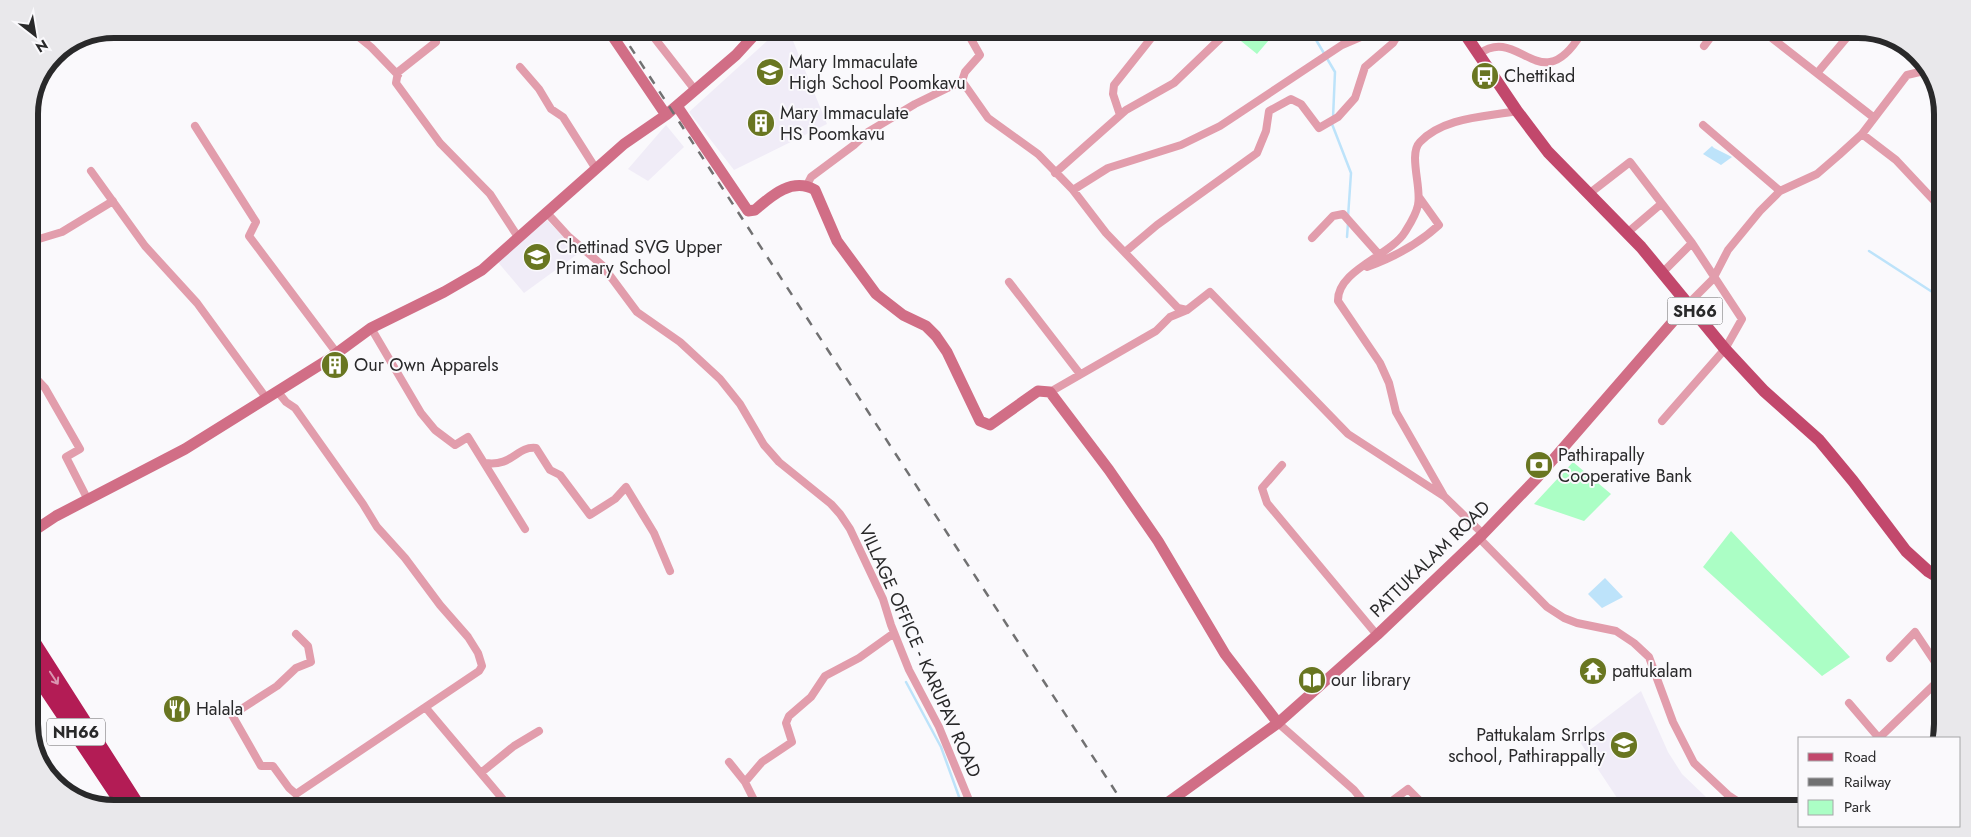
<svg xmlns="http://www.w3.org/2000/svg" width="1971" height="837" font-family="Jost,sans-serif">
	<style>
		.built { fill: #f0ecf7 }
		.green { fill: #abfec5 }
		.water { fill: #bde3fa }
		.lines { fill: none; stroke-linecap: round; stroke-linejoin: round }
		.stream { stroke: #bde3fa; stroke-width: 2.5 }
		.street { stroke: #e29dac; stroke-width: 8 }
		.secondary { stroke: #d16e86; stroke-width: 11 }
		.primary { stroke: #c2486c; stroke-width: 12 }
		.highway { stroke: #b31c55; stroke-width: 15 }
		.rail { stroke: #717172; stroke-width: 2.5; stroke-dasharray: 9 9; stroke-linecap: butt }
		.oneway { stroke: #da96b1 }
		.labels { text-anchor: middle; stroke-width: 4; stroke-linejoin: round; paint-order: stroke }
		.shield { fill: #faf9fc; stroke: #686769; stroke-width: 1 }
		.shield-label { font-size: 16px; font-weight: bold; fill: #29292a }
		.poi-label { font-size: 18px; fill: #29292a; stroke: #faf9fc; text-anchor: start }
		.street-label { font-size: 18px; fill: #29292a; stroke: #faf9fc }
		.rim { fill: none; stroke: #29292a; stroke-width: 6 }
	</style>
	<rect width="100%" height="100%" fill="#faf9fc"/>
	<path class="built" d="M778,31h11l38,93 -93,46 -45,-58z
		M666,125l18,22 -36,34 -20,-12z
		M547,220l32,33 -55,40 -27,-32z
		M1641,691l27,61 14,22 24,23 14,11 -97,-1 -45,-68z"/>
	<path class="green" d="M1240,33h35l-18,21 -21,-17z
		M1573,462l38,32 -27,27 -50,-17z
		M1731,531l119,126 -28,19 -119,-109z"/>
	<path class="water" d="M1712,146l2,2 18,9 -11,8 -18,-11z
		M1605,578l18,19 -21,11 -14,-14z"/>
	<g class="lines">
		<path class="stream" d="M1312,33l23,39 -2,46
			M1332,124l19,49 -3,44
			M1347,237l1,-14
			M1869,251l71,46
			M906,682l35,65 21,58"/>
		<path class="street" d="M350,30l21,17 27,28
			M430,30l6,12 -38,30 -2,11 44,60 50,51 28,43
			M649,31l46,59
			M967,32l13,23 -15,17 -3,9 26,37 50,36 35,36 33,43 72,75 9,2 23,-18 138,142 97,63 38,37
			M1768,35l105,82
			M1704,46l9,-12
			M1479,54c40,-30 61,47 102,-20
			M520,67l19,22 12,20 12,8 33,52
			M1818,72l31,-37
			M1120,115l-7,-21 1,-9 42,-53
			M1703,125l77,66
			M195,126l61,96 -7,14 87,116
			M1862,134l34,26 45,48
			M91,171l54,75 52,57 70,96
			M1055,173l71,-63 48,-27 52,-50
			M807,185l4,-8 43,-32 14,-13 47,-28 47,-23
			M1073,190l35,-22 73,-23 39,-19 122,-81 28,-12
			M1590,193l40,-31 62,81 50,76 -17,30 -63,72
			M547,213l21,23 34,29 35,47 43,30 40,37 20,25 24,41 15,17 52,42 9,10 10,15 33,70 8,26 18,45 30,57 32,78
			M1627,233l34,-29
			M1312,238l21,-22 10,-2 39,44
			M29,242l33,-10 51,-31
			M1125,252l32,-27 100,-72 9,-22 3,-20 22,-12 10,5 18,24 19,-11 17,-19 10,-31 28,-24 6,-10
			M1367,267c28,-10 50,-22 72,-42l-20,-28
			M1662,273l30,-30
			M1009,282l71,92
			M1689,303l24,-24 15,-29 32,-39 20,-20 37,-17 22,-19 23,-21 45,-59 21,-5
			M371,328l50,85 14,17 20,15 13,-8 57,92
			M29,371l16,17 35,61 -14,8 22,43
			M278,392l8,10 9,6 68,96 14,23 28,31 35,47 28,32 10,16 4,13 -3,5 -183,123 -7,-6 -16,-22h-12l-29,-51 45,-29 19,-18 15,-6 -3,-16 -12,-12
			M1050,392l106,-61 14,-14 17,-7
			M485,463c28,4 31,-17 51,-15l14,22 10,5 30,40 25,-16 11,-12 28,46 16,38
			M1282,465l-20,23 5,15 110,132
			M1444,496l-48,-84 -7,-29 -9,-20 -42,-62c-1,-31 52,-45 67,-69 5,-8 11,-17 13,-27 4,-17 -10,-51 2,-63 24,-25 65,-25 97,-31
			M1479,538l68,69 17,11 13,5 39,8 18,12 15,14 24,65 21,41 34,32 20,13
			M1890,658l25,-26 22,33
			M1849,703l29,34
			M426,708l80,95
			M1278,723l76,67 13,16
			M1879,738l58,-56
			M729,762l16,20
			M482,772l32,-26 25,-15
			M756,804l-11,-22 17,-20 30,-20 -6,-19 3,-7 22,-19 14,-21 34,-18 35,-25
			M1384,807l24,-18 18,18"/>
		<path class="secondary" d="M609,31l57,84
			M677,106l71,105 7,-1c17,-15 38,-33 60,-20l22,51 39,53 27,21 23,11 10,10 11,16 33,69 10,4 48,-34 12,1 59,78 49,71 67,113 53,69
			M29,534l27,-18 129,-67 141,-88 45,-33 73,-36 38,-22 142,-126 42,-29 70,-60 22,-24
			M1163,806l115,-83 99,-88 106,-101 54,-56 152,-175"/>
		<path class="primary" d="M1465,34l52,77 31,41 93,95 84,102 39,42 55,49 34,41 53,70 22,20 10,6"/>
		<path class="highway" d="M29,636l106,166
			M29,663l93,139"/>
		<path class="rail" d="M620,31l505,775"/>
	</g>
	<defs><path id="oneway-shaft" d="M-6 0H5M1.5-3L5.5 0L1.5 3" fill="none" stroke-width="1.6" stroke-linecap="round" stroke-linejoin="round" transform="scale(1.25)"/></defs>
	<use class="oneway" href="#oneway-shaft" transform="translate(54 678) rotate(57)"/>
	<defs>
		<symbol id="school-disc" viewBox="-11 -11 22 22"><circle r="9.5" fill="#697621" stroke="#faf9fc"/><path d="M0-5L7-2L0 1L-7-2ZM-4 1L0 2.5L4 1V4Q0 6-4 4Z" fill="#fff"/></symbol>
		<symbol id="bus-disc" viewBox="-11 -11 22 22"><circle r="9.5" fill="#697621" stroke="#faf9fc"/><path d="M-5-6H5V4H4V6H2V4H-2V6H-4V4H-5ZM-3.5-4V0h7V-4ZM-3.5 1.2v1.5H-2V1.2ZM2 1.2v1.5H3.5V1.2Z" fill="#fff"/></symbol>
		<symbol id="building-disc" viewBox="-11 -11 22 22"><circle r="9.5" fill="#697621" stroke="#faf9fc"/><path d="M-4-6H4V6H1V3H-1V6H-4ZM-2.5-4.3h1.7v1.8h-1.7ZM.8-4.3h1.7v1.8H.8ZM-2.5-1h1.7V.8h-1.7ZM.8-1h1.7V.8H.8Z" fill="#fff"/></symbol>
		<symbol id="bank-disc" viewBox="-11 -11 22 22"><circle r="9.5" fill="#697621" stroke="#faf9fc"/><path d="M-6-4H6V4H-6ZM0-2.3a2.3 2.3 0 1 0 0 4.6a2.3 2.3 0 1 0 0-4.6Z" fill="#fff"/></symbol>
		<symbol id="temple-disc" viewBox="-11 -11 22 22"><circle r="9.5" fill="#697621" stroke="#faf9fc"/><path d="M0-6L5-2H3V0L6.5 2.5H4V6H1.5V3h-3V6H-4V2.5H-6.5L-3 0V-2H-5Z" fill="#fff"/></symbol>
		<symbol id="library-disc" viewBox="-11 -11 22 22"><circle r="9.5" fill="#697621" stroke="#faf9fc"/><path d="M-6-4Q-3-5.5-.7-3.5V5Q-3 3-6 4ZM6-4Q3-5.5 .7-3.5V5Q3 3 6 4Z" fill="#fff"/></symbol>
		<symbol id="restaurant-disc" viewBox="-11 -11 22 22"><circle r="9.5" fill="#697621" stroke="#faf9fc"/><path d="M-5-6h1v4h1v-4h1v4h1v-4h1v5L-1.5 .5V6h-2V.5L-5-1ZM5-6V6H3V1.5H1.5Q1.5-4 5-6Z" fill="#fff"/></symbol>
	</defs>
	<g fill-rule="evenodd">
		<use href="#school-disc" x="754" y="56" width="32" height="32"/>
		<use href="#bus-disc" x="1469" y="60" width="32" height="32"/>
		<use href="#building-disc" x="745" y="107" width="32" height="32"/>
		<use href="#school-disc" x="521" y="241" width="32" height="32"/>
		<use href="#building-disc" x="319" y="349" width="32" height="32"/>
		<use href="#bank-disc" x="1523" y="449" width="32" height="32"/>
		<use href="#temple-disc" x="1577" y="655" width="32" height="32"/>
		<use href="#library-disc" x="1296" y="664" width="32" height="32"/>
		<use href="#restaurant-disc" x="161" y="693" width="32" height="32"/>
		<use href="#school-disc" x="1608" y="729" width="32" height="32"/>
	</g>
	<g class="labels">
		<g class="shield">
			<rect x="1667.5" y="297.5" width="55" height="27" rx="4"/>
			<rect x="47" y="718.5" width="58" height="27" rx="4"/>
		</g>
		<g class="shield-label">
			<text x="1695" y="317">SH66</text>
			<text x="76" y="738">NH66</text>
		</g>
		<g class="poi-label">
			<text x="789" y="68">Mary Immaculate<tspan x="789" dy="21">High School Poomkavu</tspan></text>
			<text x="1504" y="82">Chettikad</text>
			<text x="780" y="119">Mary Immaculate<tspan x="780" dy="21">HS Poomkavu</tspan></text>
			<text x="556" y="253">Chettinad SVG Upper<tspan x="556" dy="21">Primary School</tspan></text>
			<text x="354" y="371">Our Own Apparels</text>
			<text x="1558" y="461">Pathirapally<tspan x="1558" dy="21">Cooperative Bank</tspan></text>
			<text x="1612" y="677">pattukalam</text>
			<text x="1331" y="686">our library</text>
			<text x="196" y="715">Halala</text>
			<text x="1605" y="741" text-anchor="end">Pattukalam Srrlps<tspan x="1605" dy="21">school, Pathirappally</tspan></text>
		</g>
		<g class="street-label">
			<text transform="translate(1430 559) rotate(-44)" y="6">PATTUKALAM ROAD</text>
			<text transform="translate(920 651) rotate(66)" y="6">VILLAGE OFFICE - KARUPAV ROAD</text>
		</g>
	</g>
	<path d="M0 0H1971V837H0ZM114 38H1858A76 76 0 0 1 1934 114V724A76 76 0 0 1 1858 800H114A76 76 0 0 1 38 724V114A76 76 0 0 1 114 38Z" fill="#e9e8eb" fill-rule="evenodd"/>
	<path class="rim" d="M114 38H1858A76 76 0 0 1 1934 114V724A76 76 0 0 1 1858 800H114A76 76 0 0 1 38 724V114A76 76 0 0 1 114 38Z"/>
	<rect x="1798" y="737" width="162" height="90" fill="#faf9fc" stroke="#a6a6a8"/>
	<rect x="1808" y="753" width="25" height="8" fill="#c2486c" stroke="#a6a6a8"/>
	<text x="1844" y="762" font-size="15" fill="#29292a">Road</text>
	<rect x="1808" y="778" width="25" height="8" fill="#717172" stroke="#a6a6a8"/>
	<text x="1844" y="787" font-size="15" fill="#29292a">Railway</text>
	<rect x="1808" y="800" width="25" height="15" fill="#abfec5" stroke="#a6a6a8"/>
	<text x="1844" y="812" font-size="15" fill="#29292a">Park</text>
	<g transform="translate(35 35) rotate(149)" stroke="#faf9fc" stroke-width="4" paint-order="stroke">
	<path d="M0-4L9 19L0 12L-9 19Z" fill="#29292a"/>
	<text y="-8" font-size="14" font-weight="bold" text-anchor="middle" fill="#29292a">N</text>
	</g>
</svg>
